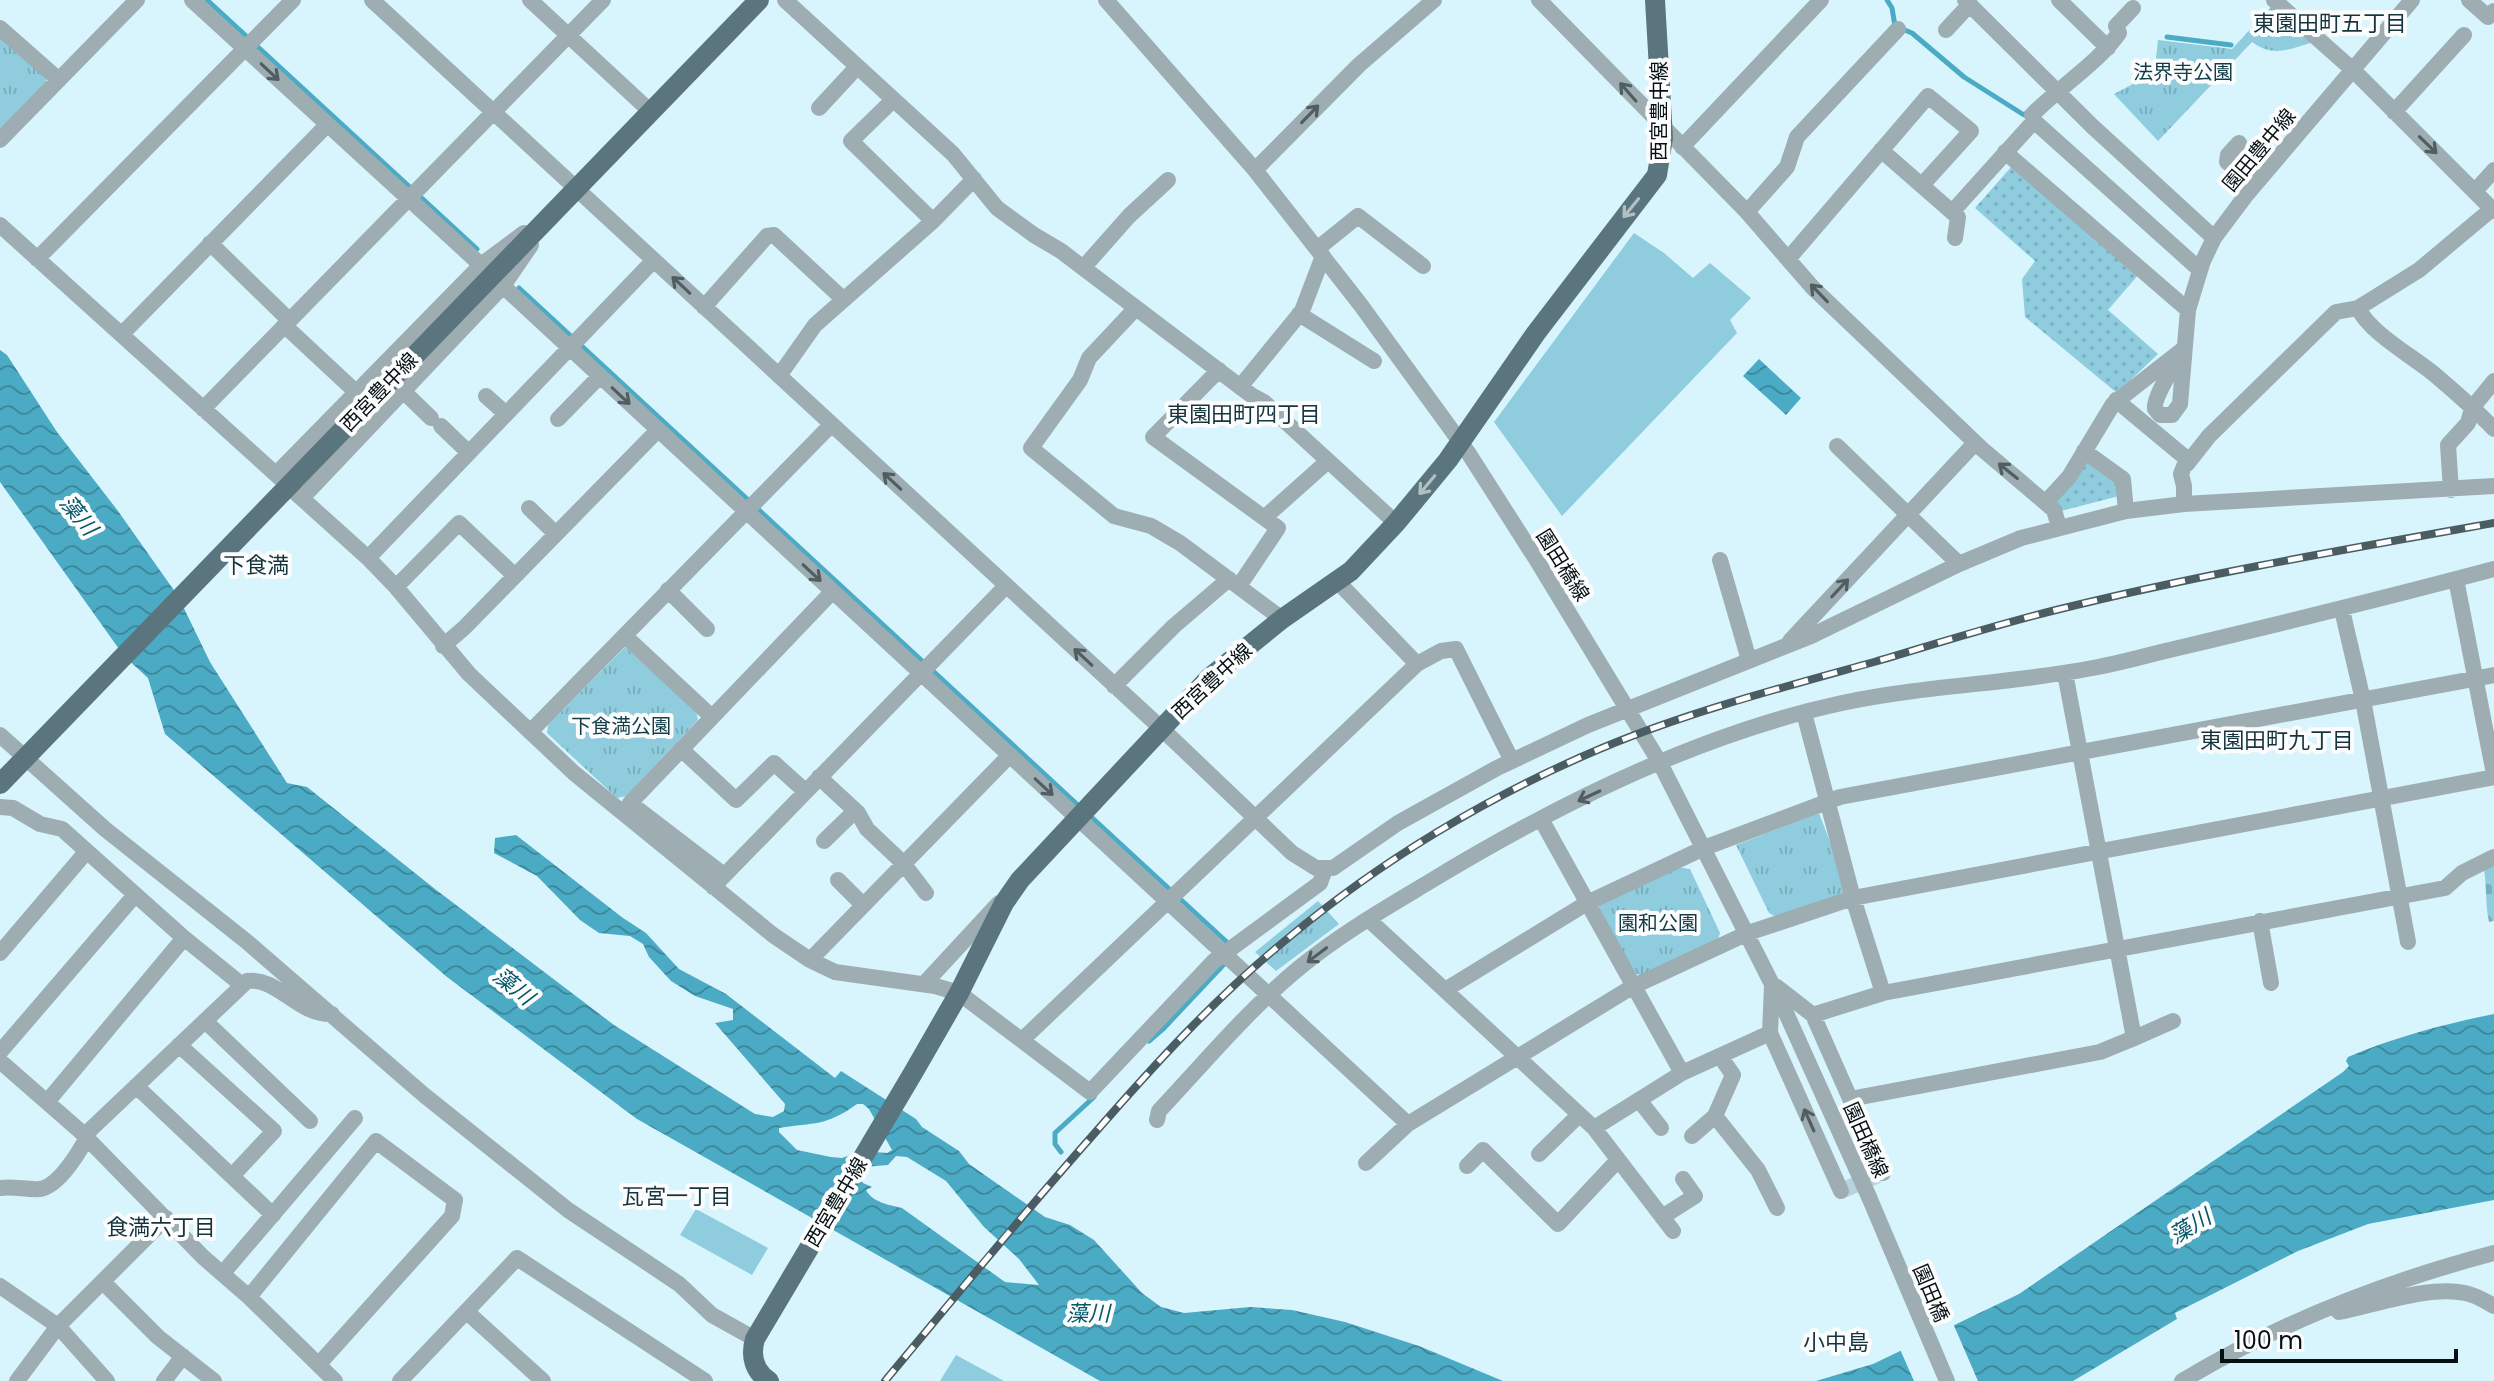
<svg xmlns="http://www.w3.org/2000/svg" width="2494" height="1381" font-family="Poppins,'Noto Sans JP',sans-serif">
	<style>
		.grass { fill: url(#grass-dots) }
		.cemetery { fill: url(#cemetery-stones) }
		.park { fill: url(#park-tufts) }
		.pitch { fill: #8eccde }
		.water { fill: url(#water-waves); fill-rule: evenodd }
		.pier { fill: #d8f5fe }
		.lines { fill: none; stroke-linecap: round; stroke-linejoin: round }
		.stream { stroke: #4cabc4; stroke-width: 5 }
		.minor-tunnel { stroke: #b8d3db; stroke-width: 16; stroke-dasharray: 16 8; stroke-linecap: butt }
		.minor { stroke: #9dadb1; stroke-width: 16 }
		.major { stroke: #5a757e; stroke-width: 20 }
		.rail-casing { stroke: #4b5d62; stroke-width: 8 }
		.rail { stroke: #fcfcfc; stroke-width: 5; stroke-dasharray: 15; stroke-linecap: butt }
		.minor-bridge { stroke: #9dadb1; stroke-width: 16 }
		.oneway { stroke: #505e62 }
		.oneway2 { stroke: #b3bfc3 }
		.labels { text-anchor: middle; stroke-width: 8; stroke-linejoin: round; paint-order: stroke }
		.park-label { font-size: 20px; fill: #113d48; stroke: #fcfcfc }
		.street-label { font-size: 20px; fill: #041013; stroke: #fcfcfc }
		.neighbourhood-label { font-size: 22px; fill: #15353e; stroke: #fcfcfc }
		.water-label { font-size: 22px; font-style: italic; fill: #04586a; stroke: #fcfcfc }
	</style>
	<defs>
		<pattern id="grass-dots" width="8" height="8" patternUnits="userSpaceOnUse" patternTransform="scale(2)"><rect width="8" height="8" fill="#8eccde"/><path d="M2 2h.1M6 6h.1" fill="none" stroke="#79aebe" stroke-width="1.8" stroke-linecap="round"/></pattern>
		<pattern id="cemetery-stones" width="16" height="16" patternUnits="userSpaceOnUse" patternTransform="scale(2)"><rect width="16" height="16" fill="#8eccde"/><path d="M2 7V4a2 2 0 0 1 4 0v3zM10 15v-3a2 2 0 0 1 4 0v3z" fill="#79aebe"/></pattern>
		<pattern id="park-tufts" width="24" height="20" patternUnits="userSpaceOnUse" patternTransform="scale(2)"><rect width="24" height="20" fill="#8eccde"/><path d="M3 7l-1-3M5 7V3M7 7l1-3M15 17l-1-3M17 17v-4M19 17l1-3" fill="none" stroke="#79aebe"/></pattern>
		<pattern id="water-waves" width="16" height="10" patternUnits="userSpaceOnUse" patternTransform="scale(2)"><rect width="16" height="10" fill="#4cabc4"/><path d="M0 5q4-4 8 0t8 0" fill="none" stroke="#3d8a9e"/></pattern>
	</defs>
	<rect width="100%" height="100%" fill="#d8f5fe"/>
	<path class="grass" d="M2012,166l127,108 -31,36 50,44 -41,39 -92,-76 -3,-38 13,-18 -60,-53z
		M2086,457l31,24 2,15 -58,15 -8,-11z"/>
	<path class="cemetery" d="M2494,864v57l-5,1c-4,-19 -2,-34 -5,-53z"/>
	<path class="park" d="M2271,7l43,35c-25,7 -40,16 -62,0l-94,99 -44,-47 32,-17 9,-9 3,-28 74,9z
		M0,36l46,41v8l-46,44z
		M625,647l71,64 2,9 -72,76 -9,2 -70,-65 1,-8z
		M1819,813l27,71 -1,10 -65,25 -11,-6 -33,-68z
		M1677,867l13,2 30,64 -3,9 -74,34 -9,-3 -36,-65 4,-6z
		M1318,901l21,23 -63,47 -21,-19z"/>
	<path class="pitch" d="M1634,233l30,20 29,25 17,-15 41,35 -21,22 7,13 -175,183 -68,-94z
		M696,1209l72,39 -16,27 -72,-40z
		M956,1355l48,26h-64z"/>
	<path class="water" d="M0,350l7,5 50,77 61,79 60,85 32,66 77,121 20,4 128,102 179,136 141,89 18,3 11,-6 1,-7 -70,-81 18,-3v-11l-38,-13 -24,-15 -22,-24 -6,-13 -13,-8 -31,-3 -19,-13 -43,-44 -43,-23 1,-15 21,-3 107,83 23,15 33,36 47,25 109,84 6,-7 75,48 6,8 37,24 10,13 76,53 25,8 24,15 48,53 19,14 23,6 66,-6 42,3 53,12 74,24 84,35h-403l-463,-262 -190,-142 -282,-243 -17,-56 -24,-22 -124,-174zM857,1104h6l6,5 23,41 -5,3 -26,-2 -19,7 -11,-1 -34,-7 -18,-18v-4c36,-6 46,-1 78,-24zM896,1156l11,1 39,24 38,46 35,32 20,26 -34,-3 -103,-74c-13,-3 -30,-6 -36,-18l6,-3 -9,-4 -5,-10 6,-6 24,-2z
		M1759,359l42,39 -15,17 -43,-39z
		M2494,1014v186l-126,24 -70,27 -123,62 2,6 -104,62h-257l57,-17 146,-70 324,-222 6,-6 -3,-5 2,-4c47,-20 96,-33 146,-43z"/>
	<path class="pier" d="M1952,1321l26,60h-64l-15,-34z"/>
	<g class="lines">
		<path class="stream" d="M207,0l270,249
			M1887,0l5,8 3,18 17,7 52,44 60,38 4,-3
			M2167,37l64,8
			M519,288l561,519
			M1087,813l143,132
			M1149,1041l15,-13 64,-68
			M1061,1152l-6,-8v-11l39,-36"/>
		<path class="minor-tunnel" d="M1841,1191l42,-18"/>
		<path class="minor" d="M192,0l289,265
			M372,0l790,729 130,124 24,15h17l65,-45 99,-55 91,-43 223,-89 148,-72 62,-26 105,-27 58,-7 310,-18
			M530,0l121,112
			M785,0l168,154 44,54 37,27 27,16 190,144 13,7 132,121
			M1106,0l149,170 105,134 109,150 67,105 124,204 122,241
			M1539,0l208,212 66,76 169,161 72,61 5,17
			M1965,0l127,126 122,112
			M2059,0l49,48
			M2274,0l79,70 141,141
			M2469,0l19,17 6,-6
			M0,28l59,52
			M1946,30l24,-26
			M893,100l-42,41 82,80
			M819,108l38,-41
			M2394,112l70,-77
			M2034,121l166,149
			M0,140l137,-140
			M2239,143l-11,12 -1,7 27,23
			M1682,147l139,-147
			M1881,150l71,62 82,-91 -2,-6c27,-28 65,-51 87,-82l-3,-7 17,-18
			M2005,152l183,158
			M1255,170l104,-105 75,-65
			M2475,191l19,-21
			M1747,212l40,-45 10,-30 101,-108
			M1952,212l6,5 -3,21
			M0,225l280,253
			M210,243l79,77
			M1317,249l41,-33 65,50
			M1789,258l139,-162 43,35 -49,54
			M37,259l256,-259
			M1083,268l46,-52 39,-36
			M503,286l905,838
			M704,307l63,-71 7,-1 69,64
			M2358,308c12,25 54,48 76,66 20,17 41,35 60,55
			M1135,309l-46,49 -9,22 -49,68 83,68 37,10 29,17 102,76
			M1299,314l75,47
			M284,325l73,68
			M122,334l205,-209
			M2183,350c-7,14 -30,46 -28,59l5,6h12l8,-11 8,-94 15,-49 11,-23 33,-44 165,-194
			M1219,370l-66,67 125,91 -39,58
			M779,376l36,-51 118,-104 41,-42
			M1240,387l62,-76 21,-55
			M403,391l28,27
			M486,396l20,18
			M2116,400l71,59 -6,15 3,12v18
			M203,409l400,-409
			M558,419l41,-42
			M441,426l28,27
			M1837,446l122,118
			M2084,451l39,28 3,32
			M2187,464l22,-28 127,-124 22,-4 61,-38 73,-61
			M276,474l205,-209 43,-32
			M2451,490l-3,-45 20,-22 4,-15 22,-27
			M297,494l71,64 28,29 73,87 105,99 199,162 37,25 25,12 100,14 24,7 131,99 124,-131 106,-78 5,-14
			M302,498l201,-212 28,-41
			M2046,502l23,-25 44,-73 69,-54
			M529,508l27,26
			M1264,518l64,-57
			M368,558l286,-298
			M1720,560l29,100
			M2456,579l38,195
			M1337,581l80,83
			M396,587l63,-64 56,53
			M668,590l39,39
			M2342,610l21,90 45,242
			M625,636l87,81
			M1790,641l185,-198
			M443,646l21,-18 194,-198
			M1114,686l60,-60 55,-47
			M1804,713l49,185 30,95
			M530,732l301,-307
			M0,735l105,94 141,112 178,154 144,115 111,74 33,31 43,24
			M681,749l55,51 38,-37 31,28
			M819,777l39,36 9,16 36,34 23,30
			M0,807l13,1 27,16 22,5 122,109 58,47
			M1541,819l141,254
			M824,841l31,-30
			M724,875l-94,-72 202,-211
			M838,880l25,25
			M713,887l293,-301
			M1368,919l226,209 79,103
			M2260,921l11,62
			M0,953l87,-102
			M810,960l200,-205
			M924,984l75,-81
			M1772,985l-2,48 71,158
			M1777,987l36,28 70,158
			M1445,990l142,-87 117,-55 136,-51 654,-122
			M1813,1015l70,-22 562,-105 17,-15 32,-16
			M205,1021l105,100
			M1022,1040l395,-376 24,-13 15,-2 56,112
			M2130,1040l43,-19
			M179,1045l95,86 -42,45
			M0,1052l135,-157
			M1720,1056l13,19 -18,41 43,54 19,38
			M0,1061l80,70 123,126 46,40 86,84
			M136,1086l137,129
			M1850,1099l250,-47 34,-14 -69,-365
			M1639,1100l22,28
			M47,1102l137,-164
			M1157,1120l2,-9c45,-48 89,-101 140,-143 40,-33 85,-59 130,-86 125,-76 269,-148 413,-179 84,-18 171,-19 256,-36 27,-5 53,-13 80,-19 105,-25 211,-51 316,-79
			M1594,1128l88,-55 88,-40
			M1692,1136l23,-20
			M1539,1154l40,-39
			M1366,1163l42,-39 224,-137 116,-54 105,-35 641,-121
			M1467,1166l16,-16 75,74 60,-64
			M0,1188c13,-2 27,2 40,1 20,-3 43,-42 50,-59l157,-149c31,-4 50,34 85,33
			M1869,1197l78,184
			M1662,1217l33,-21 -12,-17
			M223,1273l132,-155
			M103,1282l55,55 56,44
			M0,1286l58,40 49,55
			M249,1297l127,-156 79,59 -3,16 -133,148
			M2338,1309l1,3c36,-7 91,-27 126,-19 11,2 20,8 29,13
			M467,1312l76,69
			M17,1381l41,-55 108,-108
			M164,1381l19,-25
			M400,1381l117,-123 188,123
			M2182,1381c97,-58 202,-99 312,-128"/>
		<path class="major" d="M0,784l759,-784
			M769,1381c-15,-10 -19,-25 -14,-42l158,-266 46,-80 45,-90 16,-23 189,-202 73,-59 69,-48 45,-48 52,-63 88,-127 121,-158 6,-37 -8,-138"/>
		<defs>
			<path id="rail" d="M885,1381c69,-83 137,-166 208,-246 61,-70 122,-137 194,-196 93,-78 203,-144 315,-191 86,-36 182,-61 272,-86 61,-18 121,-37 182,-52 145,-36 292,-61 438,-87"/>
		</defs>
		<use href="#rail" class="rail-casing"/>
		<use href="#rail" class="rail"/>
		<path class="minor-bridge" d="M1782,1004l87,193"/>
	</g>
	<defs><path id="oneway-shaft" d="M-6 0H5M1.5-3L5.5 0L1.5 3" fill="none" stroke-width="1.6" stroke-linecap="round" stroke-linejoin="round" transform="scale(2)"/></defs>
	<g class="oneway">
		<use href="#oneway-shaft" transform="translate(270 72) rotate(43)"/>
		<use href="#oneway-shaft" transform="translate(1628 92) rotate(-131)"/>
		<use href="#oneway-shaft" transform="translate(1310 114) rotate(-46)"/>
		<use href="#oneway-shaft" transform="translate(2428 145) rotate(44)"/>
		<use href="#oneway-shaft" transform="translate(681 285) rotate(-137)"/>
		<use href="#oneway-shaft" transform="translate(1819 293) rotate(-134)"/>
		<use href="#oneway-shaft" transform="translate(621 396) rotate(43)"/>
		<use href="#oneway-shaft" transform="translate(2008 471) rotate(-141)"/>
		<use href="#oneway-shaft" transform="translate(892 481) rotate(-137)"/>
		<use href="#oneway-shaft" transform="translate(812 573) rotate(43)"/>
		<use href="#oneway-shaft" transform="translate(1840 588) rotate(-47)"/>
		<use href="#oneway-shaft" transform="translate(1083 657) rotate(-137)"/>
		<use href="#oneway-shaft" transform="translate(1044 787) rotate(43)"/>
		<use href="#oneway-shaft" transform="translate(1589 796) rotate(155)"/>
		<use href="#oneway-shaft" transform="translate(1317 955) rotate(143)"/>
		<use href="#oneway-shaft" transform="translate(1809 1120) rotate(-114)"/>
	</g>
	<g class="oneway2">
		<use href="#oneway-shaft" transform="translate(1631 208) rotate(129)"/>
		<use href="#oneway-shaft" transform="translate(1427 485) rotate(130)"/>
	</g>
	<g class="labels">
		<g class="park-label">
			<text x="2183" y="79">法界寺公園</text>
			<text x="621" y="733">下食満公園</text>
			<text x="1658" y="930">園和公園</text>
		</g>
		<g class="street-label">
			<text transform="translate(1659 111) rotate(-90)" y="7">西宮豊中線</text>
			<text transform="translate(2259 150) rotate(-50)" y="7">園田豊中線</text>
			<text transform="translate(379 392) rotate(-46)" y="7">西宮豊中線</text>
			<text transform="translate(1563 565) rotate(58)" y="7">園田橋線</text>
			<text transform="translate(1212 681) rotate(-43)" y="7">西宮豊中線</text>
			<text transform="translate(1866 1140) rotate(66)" y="7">園田橋線</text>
			<text transform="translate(836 1202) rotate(-59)" y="7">西宮豊中線</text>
			<text transform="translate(1931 1293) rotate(67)" y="7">園田橋</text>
		</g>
		<g class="neighbourhood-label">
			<text x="2330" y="31">東園田町五丁目</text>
			<text x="1244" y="422">東園田町四丁目</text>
			<text x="256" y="573">下食満</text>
			<text x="2277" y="748">東園田町九丁目</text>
			<text x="677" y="1204">瓦宮一丁目</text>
			<text x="161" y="1235">食満六丁目</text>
			<text x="1836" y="1350">小中島</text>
		</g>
		<g class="water-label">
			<text transform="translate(79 515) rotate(51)" y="8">藻川</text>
			<text transform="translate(514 986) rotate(39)" y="8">藻川</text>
			<text transform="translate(2190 1226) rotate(-31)" y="8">藻川</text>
			<text x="1088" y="1321">藻川</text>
		</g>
	</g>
	<path d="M2222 1349v12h234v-12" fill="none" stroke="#041013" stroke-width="4"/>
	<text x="2234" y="1349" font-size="24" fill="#041013" stroke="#fcfcfc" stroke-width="6" paint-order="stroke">100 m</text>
</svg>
